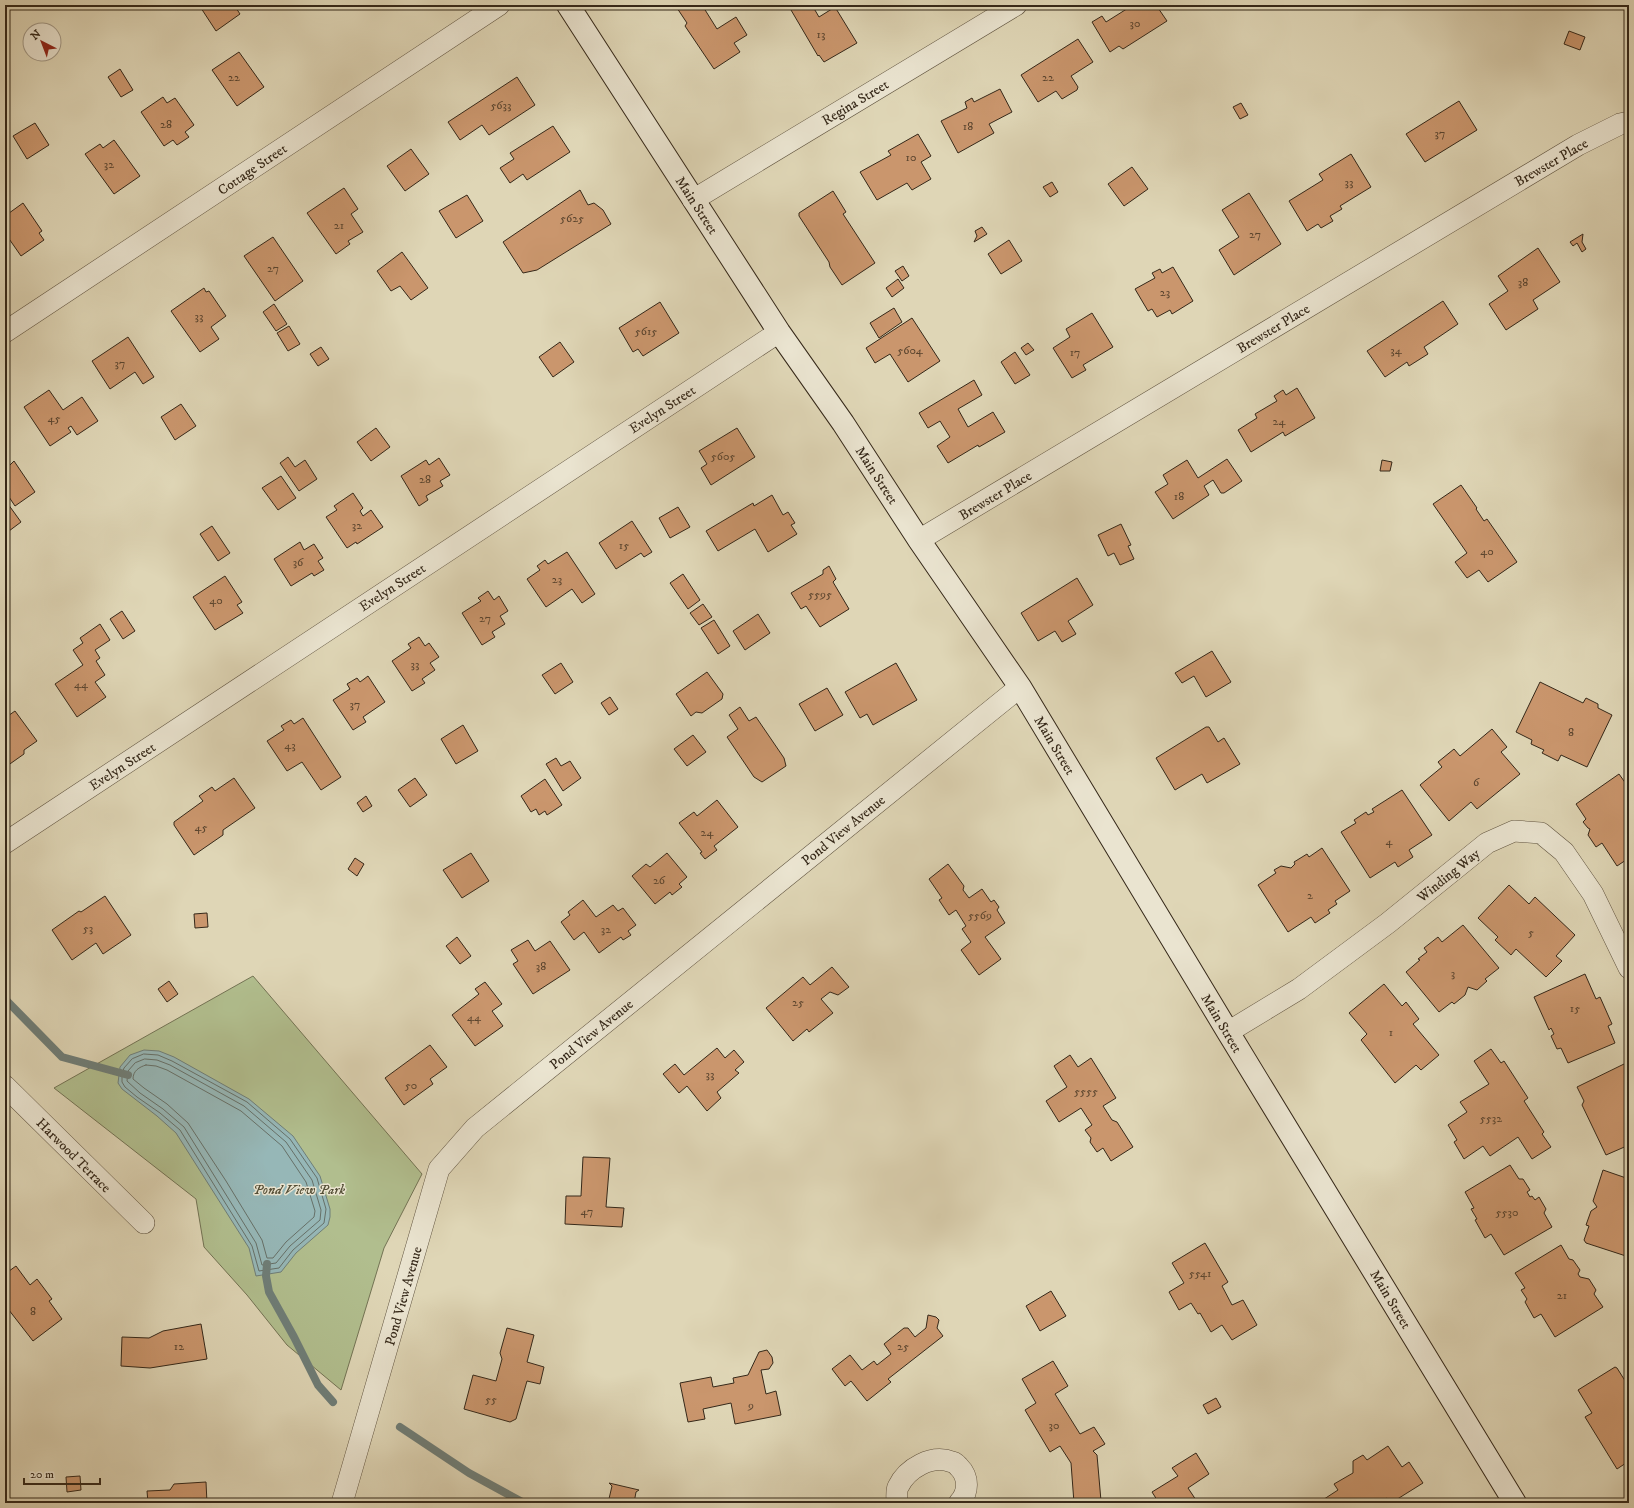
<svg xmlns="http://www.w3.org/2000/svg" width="1634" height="1508" font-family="'IM FELL DW Pica',serif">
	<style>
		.green { fill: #b1be8e; stroke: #737354 }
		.water { fill: #96b7b7; stroke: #6f7e78 }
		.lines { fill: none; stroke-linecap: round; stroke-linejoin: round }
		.shore { stroke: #667068; stroke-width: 1 }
		.stream { stroke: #6f7e78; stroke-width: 8 }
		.building { fill: #ca966d; stroke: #352819 }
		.minor-casing { stroke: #605440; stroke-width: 22 }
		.secondary-casing { stroke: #352819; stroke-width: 24 }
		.minor { stroke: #eae4d0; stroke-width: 21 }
		.secondary { stroke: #eae4d0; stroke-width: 22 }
		.labels { text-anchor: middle; stroke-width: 3; stroke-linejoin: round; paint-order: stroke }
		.number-label { font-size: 12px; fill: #5a442e }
		.street-label { font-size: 14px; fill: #352819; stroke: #eae4d0 }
		.park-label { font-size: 14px; font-style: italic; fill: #544e36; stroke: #eae4d0 }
	</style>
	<rect width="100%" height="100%" fill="#dfd6b6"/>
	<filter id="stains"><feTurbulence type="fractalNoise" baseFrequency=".005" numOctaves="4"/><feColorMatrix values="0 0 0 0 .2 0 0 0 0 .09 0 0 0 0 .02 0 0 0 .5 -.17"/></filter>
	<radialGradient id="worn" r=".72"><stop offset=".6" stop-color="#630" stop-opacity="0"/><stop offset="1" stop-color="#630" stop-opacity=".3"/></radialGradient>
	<path class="green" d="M253,976l169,198 -38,74 -43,142 -54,-45 -40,-50 -43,-48 -8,-48 -142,-111z"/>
	<path class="water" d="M144,1050l15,1 15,6 75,42 44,37 27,40 10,33v8l-2,8 -32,28 -15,19 -25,4 -7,-28 -73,-115 -19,-17 -35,-27 -4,-6 2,-16 10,-12z"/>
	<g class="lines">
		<path class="shore" d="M144,1054l14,1 14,6 75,41 43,37 27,39 9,31 -2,14 -31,27 -14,18 -20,3 -7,-25 -72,-116 -20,-17 -23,-16 -12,-10 -3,-5v-8l2,-6 8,-9z
			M145,1059l12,1 13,5 74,41 42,36 26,38 9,30 -1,10 -30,26 -14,17 -14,2 -6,-22 -72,-116 -21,-18 -23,-16 -13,-12 1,-10 7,-8z
			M146,1065l10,1 11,4 74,41 41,35 24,36 9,29 -1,6 -28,25 -13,16h-6l-5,-18 -36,-59 -38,-58 -21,-19 -23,-16 -11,-9c0,-8 6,-12 13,-14z"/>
		<path class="stream" d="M5,999l57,58 66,18
			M267,1264l-1,12 3,16 25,45 24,48 15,17
			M400,1427l69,46 55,30"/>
	</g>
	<path class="building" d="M199,5h35l6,9 -24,17z
		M675,5h27l15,24 19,-12 11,18 -13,8 6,9 -26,17 -29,-43 2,-3z
		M800,5h12l7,12 16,-10 22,36 -33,19 -5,-7 -1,1 -27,-46z
		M1133,5h23l11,16 -44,28 -4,-3 -9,6 -18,-30 10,-6 4,6z
		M1569,31l16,6 -5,13 -16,-6z
		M1078,39l15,23 -22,14 7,11 -1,3 -15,9 -6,-8 -18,11 -17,-27z
		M239,52l25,35 -27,19 -25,-36z
		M120,69l13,21 -12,7 -13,-20z
		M517,77l18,28 -46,30 -7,-10 -22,15 -12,-18z
		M1000,89l12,23 -23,12 5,9 -36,20 -17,-32 26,-13 -2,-6 7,-4 2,4z
		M163,97l4,6 8,-5 19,27 -9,7 4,5 -12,8 -4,-5 -9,6 -23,-34z
		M1459,101l18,29 -52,32 -19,-28z
		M1241,103l7,12 -8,4 -7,-12z
		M35,123l14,22 -22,14 -14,-23z
		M553,126l17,26 -43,28 -4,-6 -13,9 -10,-15 14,-9 -4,-6z
		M918,134l13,22 -10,6 10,17 -19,11 -5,-7 -30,17 -17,-28 31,-17 -3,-4z
		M114,140l26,36 -26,18 -29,-40 15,-10 3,4z
		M411,149l18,25 -24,17 -18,-25z
		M1351,154l20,33 -31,19 2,3 -12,7 3,5 -12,7 -3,-4 -11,7 -18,-30 34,-21 -4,-6z
		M1132,167l16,22 -24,17 -16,-22z
		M1052,182l6,10 -8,5 -7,-10z
		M344,188l14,21 -7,5 12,18 -15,9 2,3 -14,10 -29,-41z
		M580,190l8,15 6,-2 9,7 8,14 -74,46 -14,3 -20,-31z
		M833,191l13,21 -3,2 32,49 -33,22 -12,-18 -1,-5 -30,-46v-3z
		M1249,193l32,51 -47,31 -15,-25 20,-13 -17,-27z
		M467,195l16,26 -27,17 -17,-27z
		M23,203l19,28 -3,2 5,7 -23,16 -16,-23v-17z
		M982,227l5,7 -13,8 3,-6 -2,-5z
		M1583,234l-1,8 4,7 -4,3 -5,-9 -4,3 -3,-4z
		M273,237l30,44 -28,20 -31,-45z
		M1009,240l13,21 -21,13 -13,-20z
		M1538,248l22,34 -27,18 5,9 -32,21 -17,-26 19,-13 -10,-15z
		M402,252l26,36 -17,12 -11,-14 -9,5 -14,-20z
		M903,266l6,10 -7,5 -7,-10z
		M1173,267l20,34 -21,13 -2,-4 -13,7 -5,-8 -4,2 -13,-22 20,-11 -3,-5 8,-4 2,4z
		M898,279l6,9 -12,9 -6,-9z
		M204,288l2,4 3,-1 17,25 -15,11 8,12 -19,13 -29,-41z
		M1443,301l15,23 -34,23 4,7 -19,12 -2,-4 -22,15 -18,-26z
		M660,302l19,31 -36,23 -5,-7 -5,3 -14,-24z
		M274,304l13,20 -11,7 -13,-19z
		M894,308l8,14 -23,16 -9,-15z
		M1092,313l21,34 -30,18 3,5 -14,8 -19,-30 17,-11 -4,-8z
		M912,318l28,43 -32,21 -18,-28 -15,9 -9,-15z
		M289,326l11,18 -12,7 -11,-18z
		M128,337l26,40 -11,7 -8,-12 -25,17 -18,-28z
		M560,342l14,20 -21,15 -14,-20z
		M1028,343l6,7 -8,5 -5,-7z
		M321,347l8,12 -11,7 -8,-12z
		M1015,352l15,23 -15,9 -14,-22z
		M974,380l8,15 -24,14 10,18 25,-15 12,20 -26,15 -1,-2 -30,18 -11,-17 13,-9 -10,-16 -12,7 -9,-15z
		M1297,388l18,30 -30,18 -2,-4 -32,20 -13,-22 19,-12 -2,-4 22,-13 -3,-5 9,-6 3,5z
		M49,390l14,20 19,-13 16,24 -21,14 -6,-9 -3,2 3,4 -21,14 -26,-39z
		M181,404l15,22 -21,14 -14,-23z
		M376,428l14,19 -19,14 -14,-19z
		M737,428l18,29 -44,28 -10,-17 6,-4 -8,-13z
		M288,457l7,10 10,-7 12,19 -18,12 -19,-28z
		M5,458l5,7 4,-4 21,31 -20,14 -10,-15z
		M439,458l11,17 -10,6 3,5 -17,10 2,4 -9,6 -18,-30 25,-16 3,5z
		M1227,459l15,22 -18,12h-3l-8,-13 -9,6 5,9 -36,24 -18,-27 13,-8 -5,-9 24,-15 11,18z
		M1382,460l10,2 -2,9h-10z
		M281,476l15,22 -18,12 -16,-22z
		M1461,485l16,23 -1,1 8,12 3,-2 30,43 -29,20 -9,-12 -12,8 -12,-16 12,-9 -34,-49z
		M353,493l10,15 -3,3 3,5 8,-6 12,17 -26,17 -1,-2 -9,6 -21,-31 11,-7 -3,-4z
		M772,495l11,20 5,-3 7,11 -4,2 6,9 -29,18 -13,-23 -37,22 -12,-20 47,-28 1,3z
		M8,504l13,18 -16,12v-27z
		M678,507l12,20 -20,11 -11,-20z
		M632,521l20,31 -8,5 -3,-4 -25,16 -17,-26z
		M1121,524l10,21 -3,1 6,13 -14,6 -6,-12 -6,3 -10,-21z
		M212,526l18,27 -12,8 -18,-27z
		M300,542l4,8 10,-6 9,14 -5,3 6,9 -10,6 -2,-3 -21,13 -17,-27z
		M567,552l28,42 -13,9 -10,-14 -26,18 -19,-28 13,-9 -3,-4 8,-6 3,4z
		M829,566l7,13 -3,3 16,27 -29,18 -14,-21 -5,3 -10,-16 32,-19v-4z
		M683,574l17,26 -12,9 -18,-26z
		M225,576l17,26 -5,3 6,8 -28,17 -22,-33z
		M1077,578l16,27 -25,16 8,13 -14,8 -7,-11 -17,10 -17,-28z
		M488,591l6,9 5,-4 9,15 -8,5 5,8 -13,8 3,5 -13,8 -20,-32 19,-12 -3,-3z
		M703,604l9,13 -13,8 -9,-12z
		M122,611l13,20 -12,8 -13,-20z
		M758,614l12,19 -25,17 -12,-19z
		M714,620l16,26 -12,8 -17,-26z
		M100,624l10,16 -15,10 5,8 -4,3 9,14 -10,7 11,15 -29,20 -22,-33 28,-19 -10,-15 10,-7 -3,-5z
		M419,637l6,9 4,-3 10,14 -9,6 5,7 -13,9 3,4 -13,8 -20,-30 19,-13 -3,-4z
		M1212,651l19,31 -25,15 -12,-21 -12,7 -7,-10z
		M561,663l12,19 -18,12 -13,-19z
		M896,663l21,37 -44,25 -6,-11 -7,4 -15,-26z
		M707,672l16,22 -1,5 -20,14 -6,-1 -5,4 -15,-22z
		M368,676l17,26 -22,15 3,5 -13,8 -20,-30 17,-11 -3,-5 10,-6 3,4z
		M1540,682l43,21 3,-5 12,6v4l14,7 -25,52 -26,-12 -3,6 -16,-8 2,-3 -13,-6 1,-4 -16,-8z
		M827,688l16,27 -28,16 -16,-27z
		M610,697l8,12 -9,6 -8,-12z
		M740,707l9,14 7,-4 28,41 2,8 -24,16 -8,-5 -27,-40 11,-8 -9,-14z
		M15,711l22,30 -13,9v4l-17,12 -2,-4v-44z
		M303,718l38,59 -20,13 -19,-28 -15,9 -20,-30 17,-11 -3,-4 10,-6 3,4z
		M463,725l15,26 -22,13 -15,-25z
		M1206,727h3l9,15 6,-4 16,26 -33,19 -5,-9 -27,16 -19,-32z
		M1492,729l15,18 -6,5 19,22 -43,35 -6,-7 -22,19 -29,-36 22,-18 -4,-5 16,-13 6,7z
		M693,735l13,17 -19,14 -13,-17z
		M556,758l5,8 9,-5 11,17 -18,13 -17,-27z
		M1619,774l10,14v70l-12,8 -15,-23 -6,4 -8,-12 2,-6 -2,-1 -5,-6 3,-3 -10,-15z
		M234,778l21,30 -32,22v5l-29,20 -20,-30v-3l29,-21 -4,-5 13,-9 3,4z
		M415,778l12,17 -17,12 -12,-17z
		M545,779l17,26 -15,10 -2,-4 -6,4 -3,-6 -5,3 -10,-16z
		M1402,790l30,45 -23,15 4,7 -15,10 -3,-5 -25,16 -29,-46 15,-9 -2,-3 12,-8 2,3 6,-3 -2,-3z
		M366,796l6,10 -9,6 -6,-9z
		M717,800l21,27 -24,19 3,4 -12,9 -5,-6 2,-1 -23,-29 15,-11 3,4z
		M1322,848l28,43 -15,10 2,3 -9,6 2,3 -15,10 -4,-6 -23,15 -30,-47 18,-12 -2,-3 7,-4 10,2 4,-4 -1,-2 13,-8 2,3z
		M471,853l18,28 -27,17 -19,-28z
		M667,853l20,24 -8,7 3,3 -10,8 -2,-3 -15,12 -23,-28 14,-12 4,3z
		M355,858l9,6 -7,12 -9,-7z
		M948,864l16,22 -1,4 6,8 13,-9 9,13 3,-2 5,7 -2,3 8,13 -20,14 16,22 -22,16 -18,-25 10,-8 -9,-13 4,-3 -10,-16 -7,5 -10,-15 3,-2 -13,-19z
		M1509,885l20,19 6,-7 40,38 -19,21 6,5 -16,16 -30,-28 -5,6 -16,-15 3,-3 -20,-19z
		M105,896l26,39 -28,19 -7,-11 -24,17 -20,-30 27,-19 2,1z
		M583,900l13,17 17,-12 5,6 5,-3 13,17 -8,6 3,4 -8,5 -2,-3 -22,16 -15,-21 -10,8 -13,-18 9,-7 -2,-3z
		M207,913l1,14 -13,1 -1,-14z
		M1463,925l36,43 -14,11 2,2 -10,9 -9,-3 -3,8 -11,9 -2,-2 -13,10 -33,-40 14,-12 -2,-1 9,-7 -3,-4 14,-11 4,5z
		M457,937l14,19 -11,8 -14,-18z
		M528,940l7,11 15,-10 20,29 -37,24 -20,-30 5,-3 -7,-11z
		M832,967l17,20 -11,8 -8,-3 -9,7 12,14 -24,19 -2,-3 -14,12 -27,-33 37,-31 7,8z
		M1585,974l11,25 4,-2 12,27 -4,2 7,17 -47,20 -7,-15 -4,1 -6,-13 3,-2 -3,-6 -2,2 -15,-33z
		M169,981l9,13 -11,8 -9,-13z
		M485,982l17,22 -10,7 11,15 -28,20 -23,-31 27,-21 -4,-5z
		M1384,984l18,22 4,-4 13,17 -6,5 26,31 -18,15 -5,-5 -21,18 -34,-43 6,-6 -18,-21z
		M430,1045l17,22 -17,12 3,5 -29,21 -19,-27z
		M717,1048l8,10 9,-8 10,12 -9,8 4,3 -22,19 4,6 -14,13 -20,-25 -8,7 -16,-19 12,-10 9,11z
		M1491,1049l10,14 3,-2 24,37 -4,3 20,31 -2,2 9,13 -19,12 -14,-22 -28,19 -7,-10 -19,13 -10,-17 3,-2 -9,-15 19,-13 -7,-10 29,-18 -15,-23z
		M1070,1055l8,12 13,-9 25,40 -13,8 9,14 5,2 16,25 -22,14 -8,-13 -6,4 -7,-10 1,-4 -6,-8 7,-5 -11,-17 -22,14 -13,-21 21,-14 -13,-21z
		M1624,1064l5,10v71l-23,10 -24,-50 2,-4 -7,-14z
		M583,1157l27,1 -4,49 18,1 -2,19 -57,-3 1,-28h15z
		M1510,1165l9,14h4l7,11 -3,2 3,5 2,-1 3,4 4,-3 7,12 -2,4 8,14 -48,28 -13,-21 -6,4 -10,-18 2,-1 -6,-10 3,-1 -9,-16z
		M1603,1170l26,9v78l-43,-14 -2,-3 5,-14 -3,-1 5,-14 6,-4 -4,-6z
		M1205,1243l23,39 -6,4 10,19 11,-5 14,25 -25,15 -10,-15 -11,7 -11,-19 -2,1 -7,-11 -12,7 -10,-18 15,-9 -12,-20z
		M1561,1245l8,14 4,1 7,10 -2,4 2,3 9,2 7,11 -2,4 9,13 -48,30 -14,-23 -7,4 -9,-16 2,-3 -6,-9 4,-2 -10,-15z
		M16,1266l14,19 7,-6 15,20 -3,2 13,18 -29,22 -28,-36v-31z
		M1051,1291l15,25 -26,15 -14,-25z
		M928,1315l8,2 3,3 -2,8 6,8 -55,43 3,3 -24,19 -16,-20 -6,5 -13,-17 18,-14 12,15 12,-9 3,4 14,-11 -7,-10 20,-16h4l7,9 11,-9z
		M201,1324l6,35 -57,9 -29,-2 1,-29 27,1 14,-7z
		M507,1328l27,7 -7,27 17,5 -4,17 -13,-3 -11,38 -6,3 -46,-13 9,-34 23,6 6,-22 -2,-6z
		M767,1350l5,7 1,6 -4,6 -8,1 5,24 10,-3 5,24 -46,9 -4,-21 -28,6 2,10 -17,3 -8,-39 31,-6 2,10 21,-4 -1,-5 15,-3 11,-23z
		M1053,1361l15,25 -13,8 25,40 14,-7 11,17 -12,7 4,4 4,46 -27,2 -3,-40 -11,-17 -10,6 -25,-42 11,-7 -14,-24z
		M1615,1367l2,1 12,19v74l-12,8 -32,-52 7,-4 -14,-23z
		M1216,1398l5,9 -13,7 -5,-9z
		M1388,1446l14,21 7,-5 14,21 -32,20 -4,-5 -7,5h-62l20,-13 -4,-6 19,-11v-12l10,-6 4,5z
		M1196,1453l13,21 -21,14 10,15h-39l-7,-11 26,-16 -6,-8z
		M80,1476l1,14 -14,2 -1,-15z
		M206,1482l1,21h-59l-1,-12 23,-1 4,-6z
		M609,1483l30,7 -3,2 -2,11h-26l4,-17z"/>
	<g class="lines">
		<defs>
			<path id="minor" d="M693,200l323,-195
				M5,332l494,-327
				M919,540l659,-395 42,-21 9,-2
				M5,843l774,-511
				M1228,1032l71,-43 89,-66 99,-80 27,-12 27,2 23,19 29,42 36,74
				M5,1086l139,137
				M897,1502c0,-4 -1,-11 1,-15 9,-19 34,-33 54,-25 3,0 5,3 7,5 10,10 10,25 0,36
				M342,1503l97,-334 36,-41 545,-441"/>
			<path id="secondary" d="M568,5l211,327 64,91 76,117 101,147 208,345 287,471"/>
		</defs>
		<use href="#minor" class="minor-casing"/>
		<use href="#secondary" class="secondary-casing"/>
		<use href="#minor" class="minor"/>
		<use href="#secondary" class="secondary"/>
	</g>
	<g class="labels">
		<g class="number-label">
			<text x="1135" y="27">30</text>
			<text x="821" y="38">13</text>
			<text x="234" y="81">22</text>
			<text x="1048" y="81">22</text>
			<text x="501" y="109">5633</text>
			<text x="166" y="128">28</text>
			<text x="968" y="130">18</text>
			<text x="1440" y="137">37</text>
			<text x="911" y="161">10</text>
			<text x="109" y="168">32</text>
			<text x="1349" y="186">33</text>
			<text x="572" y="222">5625</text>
			<text x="339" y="229">21</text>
			<text x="1255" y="238">27</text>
			<text x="273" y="272">27</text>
			<text x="1523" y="286">38</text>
			<text x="1165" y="296">23</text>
			<text x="199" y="320">33</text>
			<text x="646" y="335">5615</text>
			<text x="910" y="354">5604</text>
			<text x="1396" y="354">34</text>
			<text x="1075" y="356">17</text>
			<text x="120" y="367">37</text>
			<text x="54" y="422">45</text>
			<text x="1279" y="425">24</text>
			<text x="723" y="460">5605</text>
			<text x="425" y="483">28</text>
			<text x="1179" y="500">18</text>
			<text x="357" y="529">32</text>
			<text x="624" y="549">15</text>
			<text x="1487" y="555">40</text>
			<text x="298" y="566">36</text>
			<text x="557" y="583">23</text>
			<text x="820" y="598">5595</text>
			<text x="216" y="604">40</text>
			<text x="485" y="622">27</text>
			<text x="415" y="668">33</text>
			<text x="81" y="688">44</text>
			<text x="355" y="708">37</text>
			<text x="1571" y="736">8</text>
			<text x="290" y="749">43</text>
			<text x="1476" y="786">6</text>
			<text x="201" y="831">45</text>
			<text x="707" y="836">24</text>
			<text x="1389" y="845">4</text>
			<text x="659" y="884">26</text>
			<text x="1310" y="899">2</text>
			<text x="980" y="919">5569</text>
			<text x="88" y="932">53</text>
			<text x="606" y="933">32</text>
			<text x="1531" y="936">5</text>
			<text x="541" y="970">38</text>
			<text x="1453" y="977">3</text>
			<text x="798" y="1006">25</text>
			<text x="1575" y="1012">15</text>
			<text x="474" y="1021">44</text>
			<text x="1391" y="1036">1</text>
			<text x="710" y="1078">33</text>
			<text x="411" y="1089">50</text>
			<text x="1086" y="1095">5555</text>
			<text x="1491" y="1122">5532</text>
			<text x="587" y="1215">47</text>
			<text x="1507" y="1216">5530</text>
			<text x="1200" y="1277">5541</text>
			<text x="1562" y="1299">21</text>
			<text x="33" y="1315">8</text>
			<text x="179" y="1350">12</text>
			<text x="903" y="1350">25</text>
			<text x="491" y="1403">55</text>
			<text x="751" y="1409">9</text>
			<text x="1054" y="1429">30</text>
		</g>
		<g class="street-label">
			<text transform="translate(855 102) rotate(-31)" y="5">Regina Street</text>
			<text transform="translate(1551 162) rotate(-30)" y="5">Brewster Place</text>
			<text transform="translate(252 169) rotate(-34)" y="5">Cottage Street</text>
			<text transform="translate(697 205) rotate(57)" y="5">Main Street</text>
			<text transform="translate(1273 328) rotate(-31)" y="5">Brewster Place</text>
			<text transform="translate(662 409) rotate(-33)" y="5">Evelyn Street</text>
			<text transform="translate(877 475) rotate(57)" y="5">Main Street</text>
			<text transform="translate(995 495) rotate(-31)" y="5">Brewster Place</text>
			<text transform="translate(392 587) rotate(-33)" y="5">Evelyn Street</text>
			<text transform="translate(1055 745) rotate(59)" y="5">Main Street</text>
			<text transform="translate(122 766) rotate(-33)" y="5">Evelyn Street</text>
			<text transform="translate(843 830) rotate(-39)" y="5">Pond View Avenue</text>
			<text transform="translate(1448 875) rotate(-39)" y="5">Winding Way</text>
			<text transform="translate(1222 1023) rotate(59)" y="5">Main Street</text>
			<text transform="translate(591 1034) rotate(-39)" y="5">Pond View Avenue</text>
			<text transform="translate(74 1155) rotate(45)" y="5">Harwood Terrace</text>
			<text transform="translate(403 1296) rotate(-74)" y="5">Pond View Avenue</text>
			<text transform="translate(1391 1299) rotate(59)" y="5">Main Street</text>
		</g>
		<g class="park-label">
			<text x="299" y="1194">Pond View Park</text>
		</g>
	</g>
	<rect width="1634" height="1508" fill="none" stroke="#dfd6b6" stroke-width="20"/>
	<rect x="6" y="6" width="1622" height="1496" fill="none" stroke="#352819" stroke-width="2"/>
	<rect x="10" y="10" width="1614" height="1488" fill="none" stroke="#352819"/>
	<g transform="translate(42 42) rotate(318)"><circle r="19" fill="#eae4d0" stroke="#a29987"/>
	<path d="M0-3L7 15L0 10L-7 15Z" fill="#8f2418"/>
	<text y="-6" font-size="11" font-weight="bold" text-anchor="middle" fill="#352819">N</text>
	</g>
	<path d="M24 1478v6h76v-6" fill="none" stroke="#352819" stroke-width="2"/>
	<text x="30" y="1478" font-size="12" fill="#352819" stroke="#eae4d0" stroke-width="3" paint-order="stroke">20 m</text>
	<rect width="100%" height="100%" filter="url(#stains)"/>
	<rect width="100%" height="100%" fill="url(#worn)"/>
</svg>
